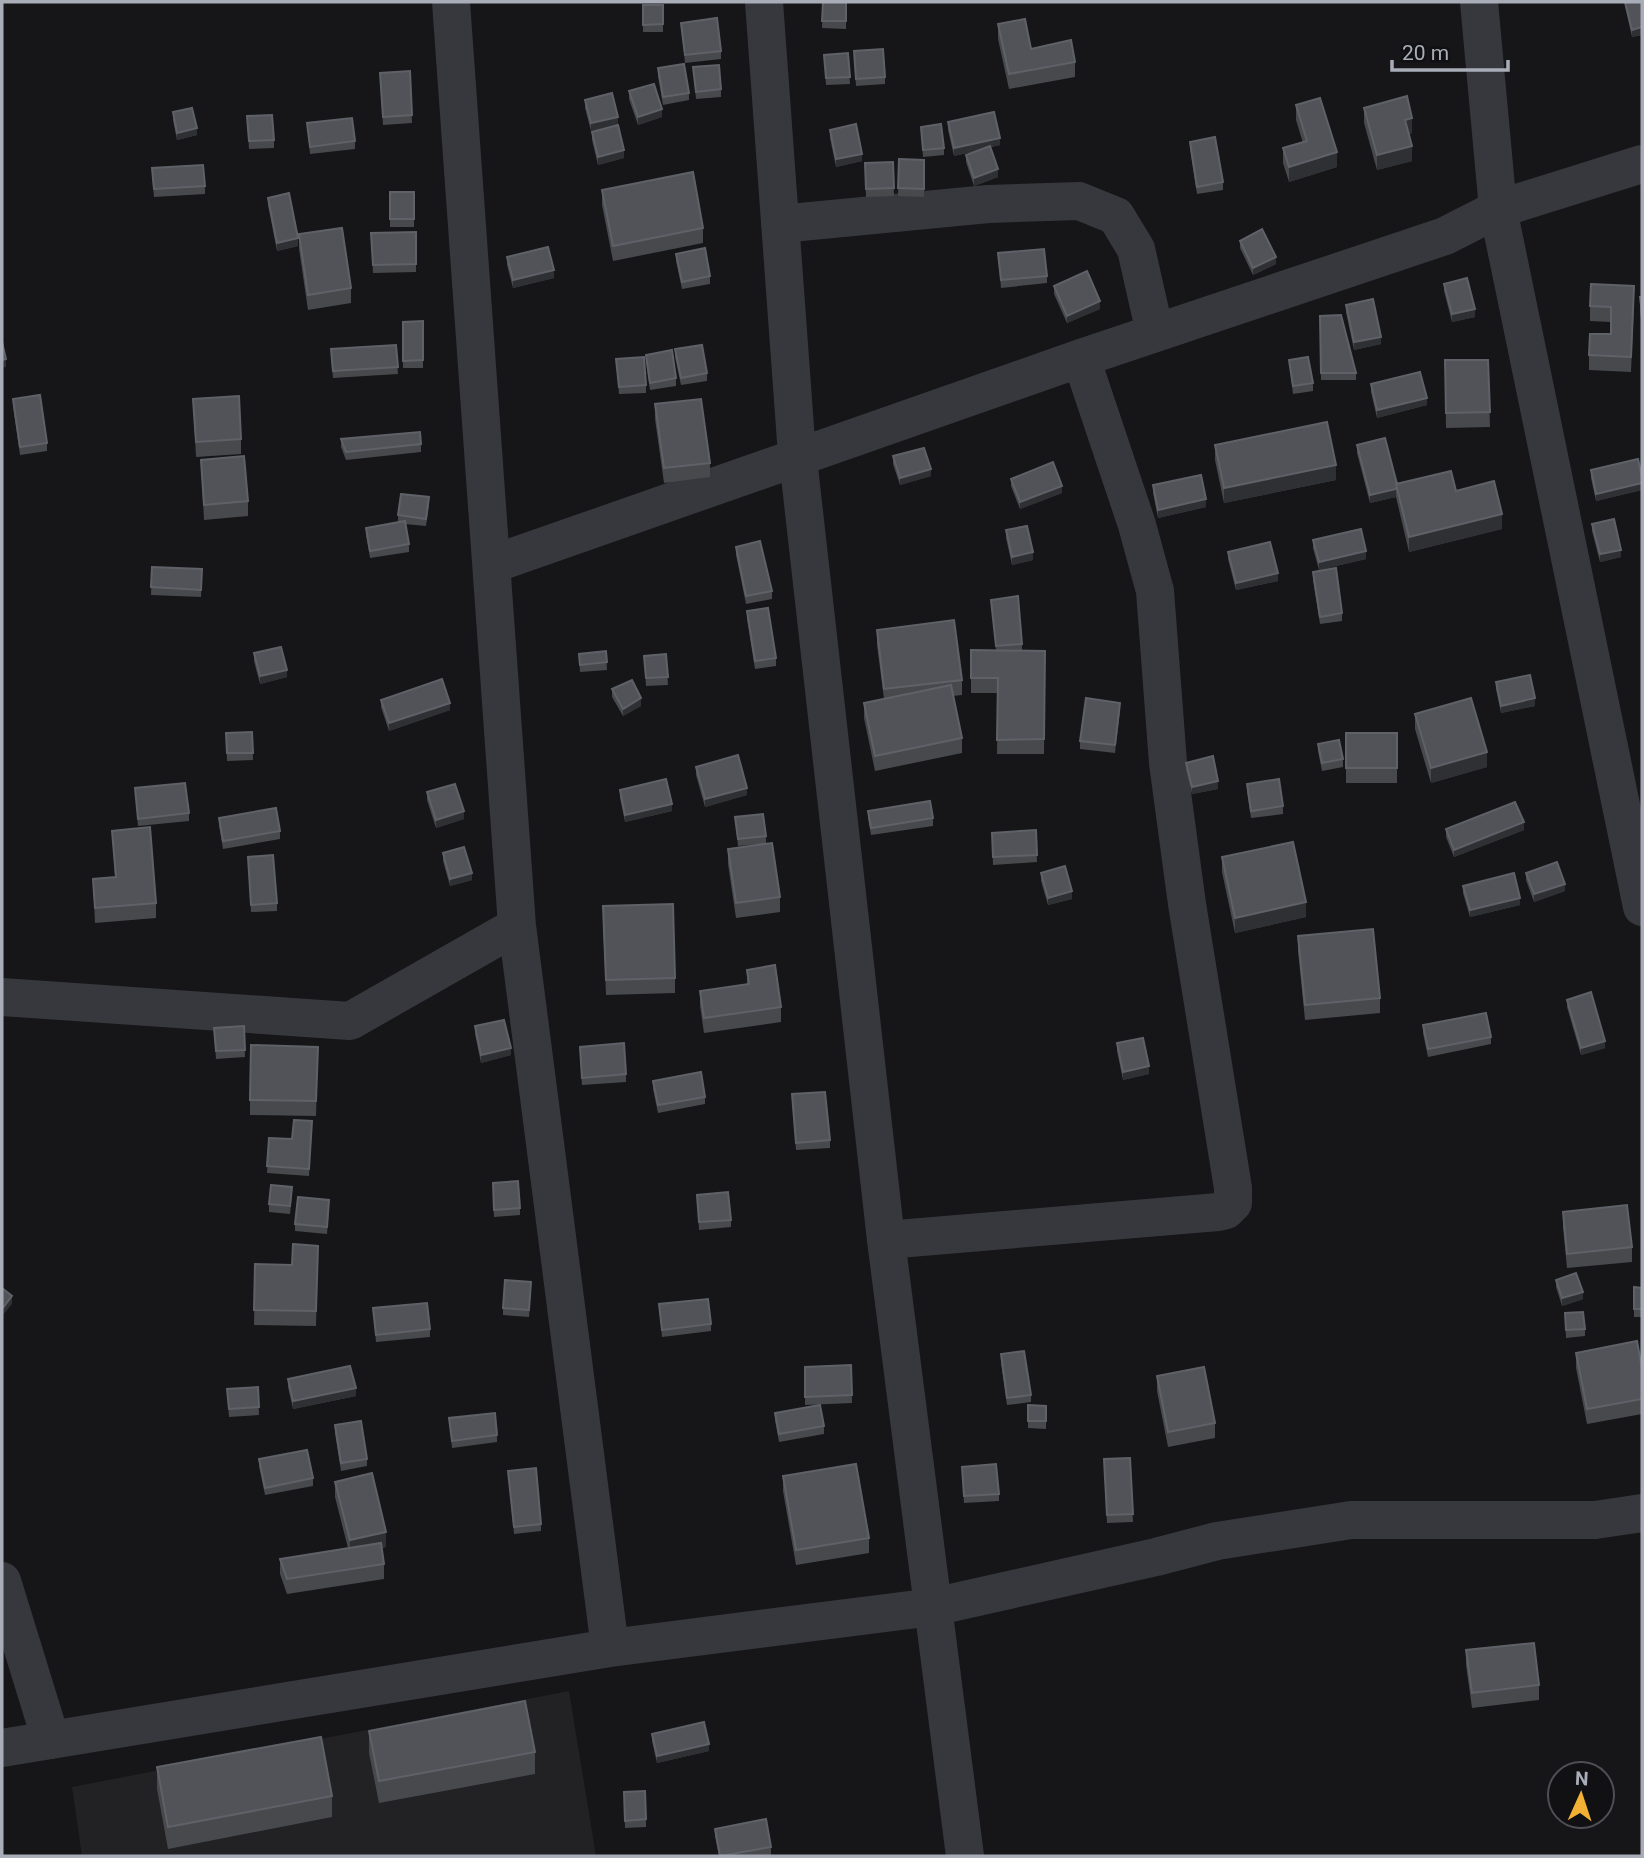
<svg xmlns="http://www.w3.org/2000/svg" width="1644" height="1858" font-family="Roboto,sans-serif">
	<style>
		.built { fill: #222225 }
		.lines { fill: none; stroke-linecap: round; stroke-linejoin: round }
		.minor { stroke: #37383d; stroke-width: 38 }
		.wall { fill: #47494d }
		.shaded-wall { fill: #2f3033 }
		.building { fill: #525359; stroke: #5f6168; stroke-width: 2 }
	</style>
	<rect width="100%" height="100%" fill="#161618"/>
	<path class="built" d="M569,1691l27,165h-514l-10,-69z"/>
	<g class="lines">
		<path class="minor" d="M451,2l66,924 93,722
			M764,2l32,439 90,799 79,616
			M1479,2l19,207 144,698
			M780,224l208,-20 91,-3 37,15 20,33 19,84
			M493,564l588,-206 364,-122 53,-27 144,-45
			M2,997l348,24 167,-95
			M886,1240l332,-28 8,-2 7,-7v-15l-46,-284 -19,-141 -13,-172 -18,-66 -56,-167
			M2,1581l49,159
			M2,1748l608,-100 323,-41 223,-50 61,-16 134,-21h244l47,-7"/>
	</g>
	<path class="wall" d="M823,2h23v27l-24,-1z
		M1624,2h18v33l-10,2z
		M643,5h20v27h-20z
		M681,23l40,28v8l-36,4z
		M998,24l33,25 44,13v15l-66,12 -11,-50z
		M848,53l2,31 -24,1 -2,-30z
		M854,59l31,18v7l-29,2z
		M693,67l28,22v8l-25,2z
		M658,68l31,25v7l-26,5 -5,-29z
		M410,71l2,52 -29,2 -3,-52z
		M629,91l33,26 -24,8 -9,-26z
		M585,100l33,25 -27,6 -6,-23z
		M1296,105l41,62 -48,15 -6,-19v-15l20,-5 -7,-23z
		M1364,108l48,25 -3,1 3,27 -35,9 -13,-47z
		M173,112l24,23 -20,5 -4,-20z
		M247,116l27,24v8l-25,1z
		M948,122l52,23 -9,2 7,30 -24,9 -8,-24v-7l10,-4 -22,5 -6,-26z
		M307,123l48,18v8l-45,5z
		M921,127l23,21v7l-21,2z
		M830,130l32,31 -26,6 -6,-29z
		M592,132l32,26 -26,7 -6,-25z
		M1190,142l33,40v8l-26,4 -7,-45z
		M899,159l25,1v37l-26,-1z
		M893,162l1,34 -28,1 -1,-34z
		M152,175l53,11v8l-51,3z
		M602,190l101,38v15l-90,18 -11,-56z
		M390,192h24v35h-24z
		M268,198l30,48 -21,5 -9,-46z
		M416,232v40l-43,1 -2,-40z
		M299,234l52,54v15l-43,7 -9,-61z
		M1240,241l36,23 -23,11 -13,-27z
		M998,253l49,23v7l-46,5z
		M676,254l34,22v8l-28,5 -6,-28z
		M507,257l47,21 -41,10 -6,-23z
		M1444,284l31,33 -23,5 -8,-31z
		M1054,286l46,23 -33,14 -13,-29z
		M1640,297h2v31l-2,-16z
		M1634,301l-3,71 -42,-2v-15l22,-21v-12l-21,-1v-15z
		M1346,305l35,39 -27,6 -8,-38z
		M1320,316l36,57v7h-35z
		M423,321v47h-20v-46z
		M396,345l2,29 -65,4 -2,-22z
		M675,349l32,24v8l-26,4 -6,-28z
		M646,355l30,23v8l-26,4 -4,-28z
		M616,359l30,26v8l-27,1z
		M1289,360l24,23v8l-20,3z
		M1445,360h43l2,67 -44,1z
		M1371,384l56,21 -50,13 -6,-26z
		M13,399l34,44v8l-27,4 -7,-49z
		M193,399l48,40v15l-45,3z
		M655,404l55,59v14l-46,6 -9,-64z
		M341,439l80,5v8l-75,8 -5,-13z
		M1215,445l121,35 -112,23 -9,-43z
		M1357,445l40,39 59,7 46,38 -93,23 -13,-55 -26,6 -13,-50z
		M893,456l38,20 -31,9 -7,-21z
		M201,460l47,41v15l-44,4z
		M1591,470l51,7v13l-46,11 -5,-23z
		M1011,479l51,14 -42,16 -9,-23z
		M1153,485l53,22 -48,11 -5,-25z
		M429,504l-3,22 -21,-2 4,20v8l-39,6 -4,-23v-7l32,-6v-7z
		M1592,524l29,33 -21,5 -8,-31z
		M1006,530l27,30 -21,5 -6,-27z
		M1313,540l53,19 -47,11 -6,-22z
		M736,547l36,44v8l-26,5 -10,-49z
		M1228,552l50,29 -42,9 -8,-31z
		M152,567l50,2 -1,28 -50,-2z
		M1313,572l29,41v8l-22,3 -7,-44z
		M991,600l31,44v7h23l-1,103h-47l1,-61h-27v-43h25z
		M747,611l29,47v8l-21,3 -8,-50z
		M877,630l85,50v15l-9,1 9,42v15l-87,18 -11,-53v-15l20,-4 -7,-54z
		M606,651l1,19 -27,2 -1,-18z
		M254,653l33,24 -27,7 -6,-23z
		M666,654l2,31 -22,1 -2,-30z
		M1496,682l39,24 -34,7 -5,-24z
		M612,689l29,17 -18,10 -11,-19z
		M381,700l69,10 -61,21 -8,-24z
		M1120,710l-5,43 -35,-4v-8z
		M1415,714l72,53 -56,16 -16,-54z
		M252,732l1,28 -26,1 -1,-28z
		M1346,733h51v50h-51z
		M1318,744l25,15v8l-21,4 -4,-20z
		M1186,763l32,26 -26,5 -6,-24z
		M696,767l51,28 -42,12 -9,-32z
		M1247,784l36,22v8l-32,4 -4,-27z
		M135,788l54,25v8l-51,5z
		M620,790l52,21 -47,11 -5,-24z
		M427,792l37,27 -28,9 -9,-28z
		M868,811l65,7v8l-62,9 -3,-17z
		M735,817l31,19v8l14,53v15l-44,6 -8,-54v-15l33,-5 -23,2z
		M219,818l61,13v8l-57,10 -4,-24z
		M1446,829l78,1 -70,27 -8,-20z
		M1036,830l1,32 -44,3 -1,-32z
		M112,831l44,72v15l-61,5 -2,-44 22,-2z
		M443,853l29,27 -22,6 -7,-25z
		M248,857l29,46v8l-26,1z
		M1222,857l84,60 -71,16 -13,-61z
		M1041,873l31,26 -24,6 -7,-24z
		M1526,873l39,18 -31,11 -8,-22z
		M1463,886l57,19 -50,12 -7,-24z
		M603,921l72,57v15l-69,2z
		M1298,936l82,62v15l-75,7 -7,-69z
		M747,970l34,37v15l-77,11 -4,-27v-15l47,-7z
		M1567,1000l38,48 -24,7 -14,-48z
		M1423,1025l68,12v7l-63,13 -5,-24z
		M244,1026l1,31 -29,2 -2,-31z
		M475,1026l36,29 -30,8 -6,-29z
		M1117,1043l32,31 -26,6 -6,-29z
		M318,1047l-2,69 -66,-1v-15z
		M580,1054l46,20v8l-44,3z
		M653,1081l52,16v7l-47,9 -5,-24z
		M792,1094l38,46v8l-34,2z
		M312,1128l-3,48 -42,-3 2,-35 23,1z
		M493,1191l27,17v7l-26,2z
		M292,1194l-2,20 -21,-2v-8z
		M697,1195l34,25v7l-32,3z
		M329,1207l-2,27 -32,-3v-7z
		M1563,1212l69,35v15l-65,6 -4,-41z
		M318,1246l-2,80 -62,-1 1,-61 37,1z
		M1556,1280l27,19 -21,7 -6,-19z
		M1634,1287l8,1v29h-8z
		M531,1289l-2,28 -26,-2v-7z
		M659,1304l52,20v7l-49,6z
		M373,1308l57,21v8l-54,5z
		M1565,1313l20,16v7l-19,2z
		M1576,1353l66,16v45l-55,10 -11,-56z
		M1001,1354l30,41v7l-24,3 -6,-43z
		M851,1365l1,38 -47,2v-38z
		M1157,1376l58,47v15l-47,9 -11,-56z
		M288,1379l68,17 -63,13 -5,-22z
		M258,1387l1,28 -30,2 -2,-28z
		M1028,1405l18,1v23l-18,-1z
		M775,1413l49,13v8l-45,8 -4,-22z
		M449,1418l48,17v7l-45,6z
		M335,1425l32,34v7l-26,5 -6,-38z
		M1130,1458l3,64 -26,1 -3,-64z
		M259,1459l54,19v8l-48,9 -6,-29z
		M962,1467l37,27v7l-35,2z
		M508,1471l33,53v7l-27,3z
		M783,1476l86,62v15l-73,12 -13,-74z
		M335,1482l51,65 -4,1 2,16v15l-97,15 -7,-20v-15l68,-11 -13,-51z
		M1466,1650l73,35v15l-67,8 -6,-43z
		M369,1731l166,21v22l-156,29 -10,-50z
		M652,1734l57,17 -52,12 -5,-22z
		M157,1767l175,29v21l-164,32 -11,-60z
		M624,1792l22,27v8l-21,1z
		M715,1829l56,18v8l-9,1h-43l-4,-20z"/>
	<path class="shaded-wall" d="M1642,27v8l-10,2v-7z
		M662,109v8l-24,8v-8z
		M618,117v8l-27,6v-8z
		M1412,118v15l-7,1v-14z
		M197,128v7l-20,5v-7z
		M1000,138v7l-46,11v-8z
		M1412,146v15l-35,9v-15z
		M624,150v8l-26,7v-8z
		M1337,152v15l-48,15v-15z
		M862,154v7l-26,6v-8z
		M998,169v8l-24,9v-8z
		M298,238v8l-21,5v-8z
		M1276,257v7l-23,11v-7z
		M554,270v8l-41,10v-8z
		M1100,301v8l-33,14v-7z
		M1475,309v8l-23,5v-8z
		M1381,337v7l-27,6v-8z
		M6,359v8l-4,1v-8z
		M1427,398v7l-50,13v-8z
		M1336,465v15l-112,23v-15z
		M931,469v7l-31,9v-7z
		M1642,483v7l-46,11v-7z
		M1062,486v7l-42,16v-7z
		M1396,489v8l-26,6v-8z
		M1206,499v8l-48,11v-8z
		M1502,514v15l-93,23v-15z
		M1621,550v7l-21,5v-8z
		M1366,551v8l-47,11v-8z
		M1033,552v8l-21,5v-8z
		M1278,573v8l-42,9v-7z
		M287,670v7l-27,7v-8z
		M641,698v8l-18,10v-7z
		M1535,698v8l-34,7v-7z
		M450,703v7l-61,21v-8z
		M1120,703v7l-5,43v-8z
		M1487,752v15l-56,16v-15z
		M1218,781v8l-26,5v-7z
		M747,788v7l-42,12v-8z
		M672,804v7l-47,11v-7z
		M464,811v8l-28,9v-8z
		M1524,822v8l-70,27v-7z
		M472,873v7l-22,6v-7z
		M1565,884v7l-31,11v-8z
		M1072,891v8l-24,6v-7z
		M1520,898v7l-50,12v-7z
		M1306,902v15l-71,16v-15z
		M1605,1041v7l-24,7v-7z
		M511,1048v7l-30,8v-8z
		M1149,1066v8l-26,6v-8z
		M1583,1292v7l-21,7v-8z
		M12,1296v8l-10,12v-7z
		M356,1388v8l-63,13v-8z
		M386,1532v15l-36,8v-15z
		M709,1744v7l-52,12v-7z"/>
	<path class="building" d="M823,2h23v19h-24z
		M1625,2h17v25l-10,3z
		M643,5h20v19l-20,1z
		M717,18l4,33 -36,4 -4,-32z
		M1025,19l6,30 40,-9 4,22 -66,12 -11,-50z
		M883,49l2,28 -29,2 -2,-28z
		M848,53l2,24 -24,1 -2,-23z
		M684,64l5,29 -26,4 -5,-29z
		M719,65l2,24 -25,3 -3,-25z
		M410,71l2,44 -29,2 -3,-44z
		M654,84l8,25 -24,8 -9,-26z
		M612,93l6,24 -27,6 -6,-23z
		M1407,96l5,22 -7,2 7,26 -35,9 -13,-47z
		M1320,98l17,54 -48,15 -6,-19 24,-7 -11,-36z
		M192,108l5,20 -20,5 -4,-21z
		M994,112l6,26 -46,10 -6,-26z
		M272,115l2,25 -25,1 -2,-25z
		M352,118l3,23 -45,6 -3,-24z
		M856,124l6,30 -26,5 -6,-29z
		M941,124l3,24 -21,2 -2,-23z
		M618,125l6,25 -26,7 -6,-25z
		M1215,137l8,45 -26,5 -7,-45z
		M990,146l8,23 -24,9 -8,-23z
		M899,159l25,1v29l-26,-1z
		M893,162l1,26 -28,1 -1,-26z
		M203,165l2,21 -51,3 -2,-21z
		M693,172l10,56 -90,18 -11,-56z
		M390,192h24v27h-24z
		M289,193l9,45 -21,5 -9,-45z
		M342,228l9,60 -43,7 -9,-61z
		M1262,229l14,28 -23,11 -13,-27z
		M416,232v32l-43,1 -2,-32z
		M548,247l6,23 -41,10 -6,-23z
		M705,248l5,28 -28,6 -6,-28z
		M1044,249l3,27 -46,4 -3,-27z
		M1087,271l13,30 -33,15 -13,-30z
		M1467,278l8,31 -23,5 -8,-30z
		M1591,284l43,2 -3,71 -42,-2 1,-21h21v-27l-21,-1z
		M1640,297h2v16z
		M1373,299l8,38 -27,5 -8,-37z
		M1341,315l15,58h-35l-1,-57z
		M423,321v39l-20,1v-39z
		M2,342l4,17 -4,1z
		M396,345l2,22 -65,4 -2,-22z
		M702,345l5,28 -26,5 -6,-29z
		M672,350l4,28 -26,5 -4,-28z
		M644,357l2,28 -27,2 -3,-28z
		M1308,357l5,26 -20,3 -4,-26z
		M1445,360h43l2,52 -44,1z
		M1420,372l7,26 -50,12 -6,-26z
		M40,395l7,48 -27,4 -7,-48z
		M239,396l2,43 -45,3 -3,-43z
		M701,399l9,64 -46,5 -9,-64z
		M1327,422l9,43 -112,23 -9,-43z
		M420,432l1,12 -75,8 -5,-13z
		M1385,438l12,46 -1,5 -26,6 -13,-50z
		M924,448l7,21 -31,9 -7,-22z
		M244,456l4,45 -44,4 -3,-45z
		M1638,459l4,18v6l-46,11 -5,-24z
		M1053,462l9,24 -42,16 -9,-23z
		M1451,471l5,20 38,-10 8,33 -93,23 -13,-53z
		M1201,475l5,24 -48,11 -5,-25z
		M401,494l28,3 -3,22 -28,-4z
		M1614,519l7,31 -21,4 -8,-30z
		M405,521l4,23 -39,7 -4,-23z
		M1027,526l6,26 -21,5 -6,-27z
		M1361,529l5,22 -47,11 -6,-22z
		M760,541l12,50 -26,5 -10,-49z
		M1270,542l8,31 -42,10 -8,-31z
		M152,567l50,2 -1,21 -50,-3z
		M1336,568l6,45 -22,4 -7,-45z
		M1018,596l4,48 -26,2 -5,-46z
		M768,608l8,50 -21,3 -8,-50z
		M954,620l8,60 -78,9 -7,-59z
		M281,647l6,23 -27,6 -6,-23z
		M971,650l74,1 -1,88 -47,1 1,-62h-27z
		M606,651l1,11 -27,3 -1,-11z
		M666,654l2,23 -22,1 -2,-22z
		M1530,675l5,23 -34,8 -5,-24z
		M442,679l8,24 -61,20 -8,-23z
		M632,680l9,18 -18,11 -11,-20z
		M951,685l11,53 -87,18 -11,-53z
		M1086,698l34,5 -5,42 -35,-4z
		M1471,698l16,54 -56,16 -16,-54z
		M252,732l1,21h-26l-1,-20z
		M1346,733h51v35h-51z
		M1339,740l4,19 -21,4 -4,-19z
		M738,755l9,33 -42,11 -9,-32z
		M1213,756l5,25 -26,6 -6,-24z
		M666,779l6,25 -47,11 -5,-25z
		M1279,779l4,27 -32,5 -4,-27z
		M185,783l4,30 -51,6 -3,-31z
		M455,784l9,27 -28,9 -9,-28z
		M930,801l3,17 -62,10 -3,-17z
		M1515,802l9,20 -70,28 -8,-21z
		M276,808l4,23 -57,10 -4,-23z
		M763,814l3,22 -28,3 -3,-22z
		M150,827l6,76 -61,5 -2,-29 23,-2 -4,-46z
		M1036,830l1,25 -44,2 -1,-24z
		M1293,842l13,60 -71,16 -13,-61z
		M772,843l8,54 -44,6 -8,-54z
		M464,847l8,26 -22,6 -7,-26z
		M273,855l4,48 -26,2 -3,-48z
		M1557,862l8,22 -31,10 -8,-21z
		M1065,866l7,25 -24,7 -7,-25z
		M1514,873l6,25 -50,12 -7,-24z
		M673,904l2,74 -69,2 -3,-74z
		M1373,929l7,69 -75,7 -7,-69z
		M775,965l6,42 -77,11 -4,-27 49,-7 -2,-14z
		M1591,992l14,49 -24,7 -14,-48z
		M1486,1013l5,24 -63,12 -5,-24z
		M504,1020l7,28 -30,7 -6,-29z
		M244,1026l1,24 -29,1 -2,-23z
		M1143,1038l6,28 -26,6 -6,-29z
		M624,1043l2,31 -44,4 -2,-31z
		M251,1045l67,2 -2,54 -66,-1z
		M701,1072l4,25 -47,8 -5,-24z
		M825,1092l5,48 -34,3 -4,-49z
		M294,1120l18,1 -3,48 -42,-3 2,-28 23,1z
		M518,1181l2,27 -26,2 -1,-27z
		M271,1185l21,2 -2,19 -21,-2z
		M728,1192l3,28 -32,2 -2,-27z
		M298,1197l31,3 -2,27 -32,-3z
		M1627,1205l5,42 -65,7 -4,-42z
		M293,1244l25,2 -2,65 -62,-1 1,-46 37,1z
		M1576,1273l7,19 -21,6 -6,-18z
		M505,1280l26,2 -2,28 -26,-2z
		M1634,1287l8,1v21h-8z
		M2,1288l10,8 -10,13z
		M708,1299l3,25 -49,6 -3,-26z
		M427,1303l3,26 -54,6 -3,-27z
		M1583,1312l2,17 -19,1 -1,-17z
		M1637,1341l5,28v30l-55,10 -11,-56z
		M1024,1351l7,44 -24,3 -6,-44z
		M851,1365l1,30 -47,2v-30z
		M350,1366l6,22 -63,13 -5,-22z
		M1204,1367l11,56 -47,9 -11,-56z
		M258,1387l1,20 -30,2 -2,-20z
		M820,1405l4,21 -45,8 -4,-21z
		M1028,1405l18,1v15h-18z
		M495,1413l2,22 -45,6 -3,-23z
		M361,1421l6,38 -26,4 -6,-38z
		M307,1450l6,28 -48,10 -6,-29z
		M1130,1458l3,56 -26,1 -3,-56z
		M856,1464l13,74 -73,12 -13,-74z
		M996,1464l3,30 -35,2 -2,-29z
		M536,1468l5,56 -27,3 -6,-56z
		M372,1473l14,59 -36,8 -15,-58z
		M381,1543l3,21 -97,15 -7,-20z
		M1534,1643l5,42 -67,8 -6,-43z
		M525,1701l10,51 -156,29 -10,-50z
		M704,1722l5,22 -52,12 -5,-22z
		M321,1737l11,59 -164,31 -11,-60z
		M645,1791l1,28 -21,2 -1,-29z
		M766,1819l5,28 -51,9 -5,-27z"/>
	<rect width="1644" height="1858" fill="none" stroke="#a8adb8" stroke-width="7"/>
	<g transform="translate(1581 1795) rotate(3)"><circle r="33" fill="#111113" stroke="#4d4f55" stroke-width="2"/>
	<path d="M0-5L12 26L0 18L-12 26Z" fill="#f2b134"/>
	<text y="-10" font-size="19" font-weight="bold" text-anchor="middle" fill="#a8adb8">N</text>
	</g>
	<path d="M1392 60v10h116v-10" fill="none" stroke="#a8adb8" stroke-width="3.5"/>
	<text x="1402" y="60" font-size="21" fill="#a8adb8" stroke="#111113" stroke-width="5" paint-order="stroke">20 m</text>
</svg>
